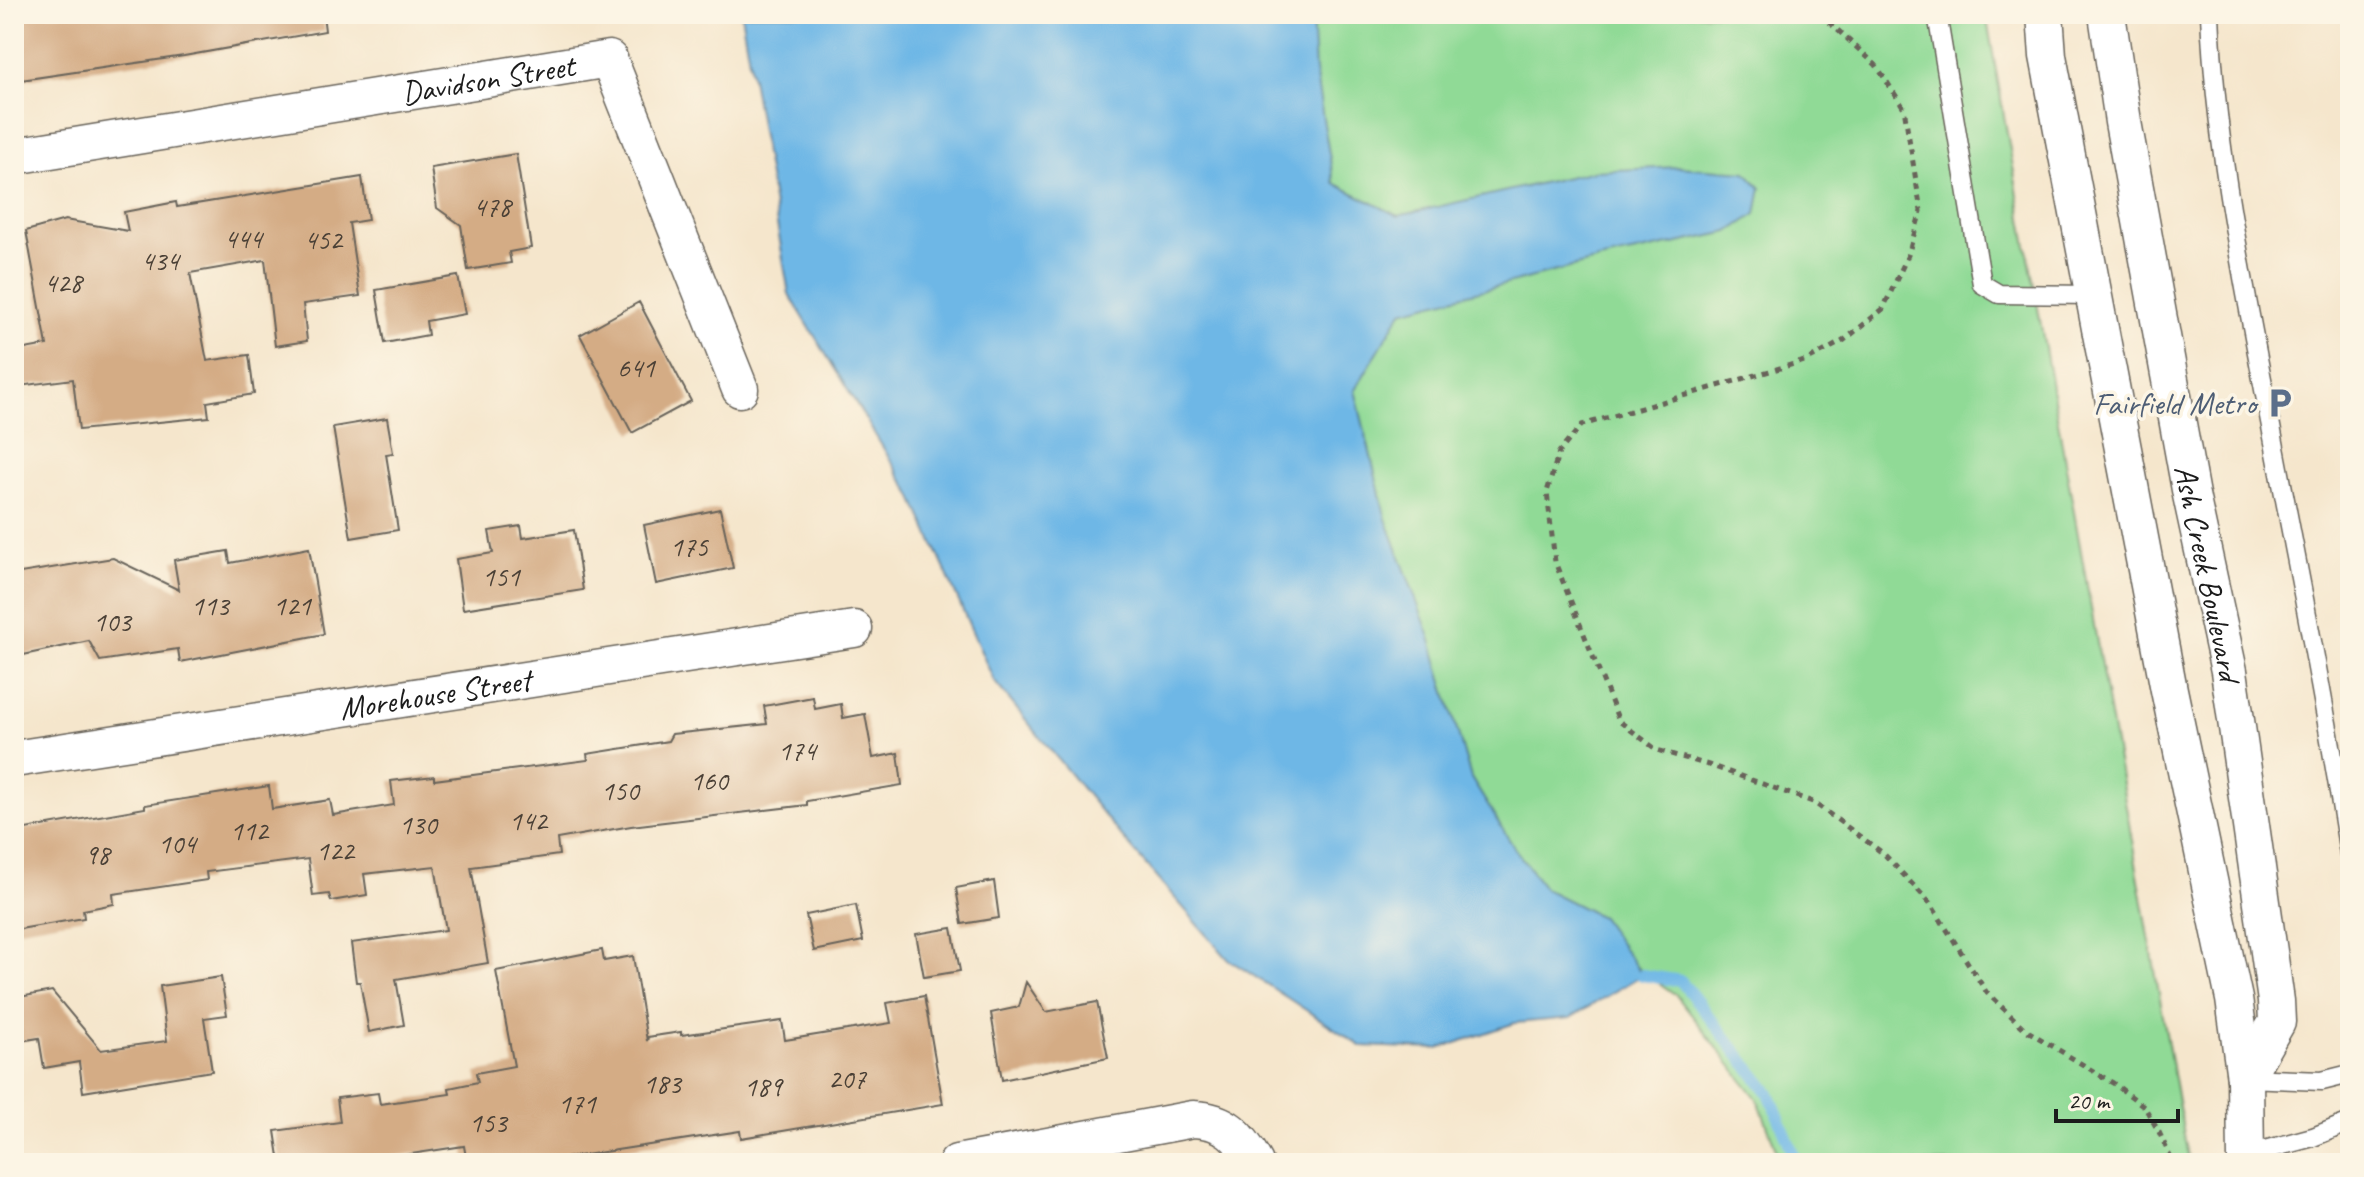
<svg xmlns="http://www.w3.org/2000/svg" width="2364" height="1177" font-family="Caveat,sans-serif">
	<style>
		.green { fill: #90da96; stroke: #567b59; stroke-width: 2 }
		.water { fill: #6eb7e6; stroke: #456a81; stroke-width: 2 }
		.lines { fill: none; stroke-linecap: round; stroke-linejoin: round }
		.stream { stroke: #6eb7e6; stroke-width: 12 }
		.building { fill: #d4ac85 }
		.service-casing { stroke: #68635a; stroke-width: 21 }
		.minor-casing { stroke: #68635a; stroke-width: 39 }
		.path { stroke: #68635a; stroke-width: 5; stroke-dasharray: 6 6; stroke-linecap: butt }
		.service { stroke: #fff; stroke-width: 18 }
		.minor { stroke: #fff; stroke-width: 36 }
		.labels { text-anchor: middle; stroke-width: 7; stroke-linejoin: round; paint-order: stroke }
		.number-label { font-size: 28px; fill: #4a4036 }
		.street-label { font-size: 32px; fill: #1c1c1c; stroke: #fcf5e5 }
		.service-label { font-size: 32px; fill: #4e5e75; stroke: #fcf5e5; text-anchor: end }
	</style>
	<rect width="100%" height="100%" fill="#fcf5e5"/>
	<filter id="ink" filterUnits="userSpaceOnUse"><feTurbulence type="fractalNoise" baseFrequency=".0125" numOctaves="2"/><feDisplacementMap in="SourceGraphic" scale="16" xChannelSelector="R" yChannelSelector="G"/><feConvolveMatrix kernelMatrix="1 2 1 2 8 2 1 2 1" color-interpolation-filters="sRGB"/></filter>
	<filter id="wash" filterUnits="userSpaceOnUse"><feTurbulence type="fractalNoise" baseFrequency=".006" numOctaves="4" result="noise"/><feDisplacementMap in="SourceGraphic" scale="32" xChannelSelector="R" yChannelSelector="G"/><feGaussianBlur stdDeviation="1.8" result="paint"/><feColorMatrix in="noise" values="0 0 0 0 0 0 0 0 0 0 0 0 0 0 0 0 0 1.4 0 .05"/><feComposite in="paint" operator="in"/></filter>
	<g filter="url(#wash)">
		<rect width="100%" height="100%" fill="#f5e6cc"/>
		<path class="green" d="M1043,14h943l203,1149h-408l-23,-63 -82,-105 -96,-68 -115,-27z"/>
		<path class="water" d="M741,14h571l3,57 19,112 64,33 196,-45 85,-4 67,5 15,16 -5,26 -27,18 -130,28 -197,51 -47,79 31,129 44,118 41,141 44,71 30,40 56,28 41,58 -72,43 -55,5 -77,26 -77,-3 -133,-87 -107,-123 -127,-155 -82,-186 -123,-201z"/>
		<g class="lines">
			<path class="stream" d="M1642,975l39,6 88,112 28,70"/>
		</g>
		<g id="blocks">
			<path class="building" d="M14,14h309l2,17 -141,25 -170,25z
				M516,154l15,94 -22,4 2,11 -43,7 -7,-45 -24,-17 -6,-40z
				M362,177l6,43 -19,3 11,73 -57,8 4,37 -32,5 -10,-86 -75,13 17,88 42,-6 5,39 -47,8 2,15 -130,13 -6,-51 -54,7 -5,-35 33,-6 -21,-114 39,-11 63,11 -4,-19 52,-10 1,5z
				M458,276l7,38 -39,7 2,14 -43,8 -9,-53z
				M639,302l52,99 -59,32 -52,-98z
				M387,418l6,35 -7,1 12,76 -47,8 -18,-111z
				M720,509l13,59 -77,16 -12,-59z
				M521,526l2,12 51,-8 9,60 -120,19 -7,-50 37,-6 -4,-22z
				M309,548l15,86 -144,28 -2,-13 -78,12 -11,-20 -75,16v-83l99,-16 66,32 -5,-30 54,-9 2,12z
				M813,697l2,12 26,-5 2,14 22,-4 8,44 25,-5 4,32 -95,16v4l-176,21 -74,13 2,16 -88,12 17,96 -92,16 8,46 -35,7 -9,-50h-4l-5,-39 95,-13 -11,-64 -71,8 3,21 -36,6 -2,-7 -16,2 -5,-37 -102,13 1,8 -94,14 1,10 -31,6 1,8 -70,12v-99l131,-23v-3l124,-19 3,23 58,-9 3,15 61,-10 -3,-24 43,-5v4l154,-20 -1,-6 81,-13 4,-7 95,-10 -3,-18z
				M994,881l5,37 -37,6 -6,-36z
				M856,905l7,36 -49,10 -8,-36z
				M952,928l8,43 -36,6 -8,-43z
				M602,950l2,11 29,-5 14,85 1,-4 33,-5v3l101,-14 3,19 106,-17 -4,-20 37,-7 19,108 -202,34 -1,-7 -207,32h-66l-3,-17 -73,11 1,6h-112l-5,-32 65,-9 -3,-24 41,-5 2,11 70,-10 -1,-6 29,-6 -2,-9 38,-7 -18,-95z
				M221,977l6,38 -23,3 8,53 -129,21 -4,-30 -35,6 -5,-30 -25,4v-44l38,-7 49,59 66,-9 -7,-55z
				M1026,982l20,30 51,-10 11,56 -106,22 -11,-67 28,-6z"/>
		</g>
	</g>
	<g filter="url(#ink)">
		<use href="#blocks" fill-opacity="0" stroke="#68635a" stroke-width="2"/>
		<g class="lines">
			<defs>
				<path id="service" d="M1937,14l45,270 17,10 95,1
					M2210,14c5,123 29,244 52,365 30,160 63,320 88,481
					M2245,1078l77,3 28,-7
					M2246,1155l67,-18 37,-15"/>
				<g id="minor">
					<path d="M2045,14l3,42 121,634 65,309 11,79 1,85"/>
					<path id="s1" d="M2107,14l16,108 68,373 38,176 47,330 1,21 -32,56"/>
					<path id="s2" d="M14,156l595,-97 131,330"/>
					<path id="s3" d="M14,759l840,-130"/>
					<path d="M957,1163l236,-44c33,1 47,17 62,44"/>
				</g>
			</defs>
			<use href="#service" class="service-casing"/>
			<use href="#minor" class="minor-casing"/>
			<path class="path" d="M1820,14l56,51 28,43 17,103 -13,44 -25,54 -40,32 -35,19 -226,65 -23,27 -12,40 8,70 64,159 38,29 55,16 101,36 71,52 46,49 57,90 39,37 87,53 31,23 15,26 14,31"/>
			<use href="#service" class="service"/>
			<use href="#minor" class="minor"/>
		</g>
	</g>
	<defs>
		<symbol id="parking-bare" viewBox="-9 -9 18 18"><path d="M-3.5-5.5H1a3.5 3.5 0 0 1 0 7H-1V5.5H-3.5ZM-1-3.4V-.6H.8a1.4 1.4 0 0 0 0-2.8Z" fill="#5c6f8a" stroke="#fcf5e5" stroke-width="2.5" paint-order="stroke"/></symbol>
	</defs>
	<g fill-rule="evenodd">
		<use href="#parking-bare" x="2258" y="381" width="44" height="44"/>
	</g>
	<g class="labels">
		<g class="number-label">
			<text x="492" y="216">478</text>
			<text x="243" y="248">444</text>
			<text x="323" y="249">452</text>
			<text x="160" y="270">434</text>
			<text x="63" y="292">428</text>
			<text x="636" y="377">641</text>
			<text x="689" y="556">175</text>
			<text x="501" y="586">151</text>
			<text x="210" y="615">113</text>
			<text x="292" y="615">121</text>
			<text x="112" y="631">103</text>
			<text x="797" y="760">174</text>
			<text x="709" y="790">160</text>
			<text x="620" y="800">150</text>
			<text x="528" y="830">142</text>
			<text x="418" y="834">130</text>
			<text x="249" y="840">112</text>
			<text x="177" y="853">104</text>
			<text x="335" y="860">122</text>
			<text x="97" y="864">98</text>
			<text x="847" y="1088">207</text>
			<text x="662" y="1093">183</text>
			<text x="763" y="1096">189</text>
			<text x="577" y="1113">171</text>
			<text x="488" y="1132">153</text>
		</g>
		<g class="street-label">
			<text dy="11" stroke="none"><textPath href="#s2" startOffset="480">Davidson Street</textPath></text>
			<text dy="11" stroke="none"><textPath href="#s1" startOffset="568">Ash Creek Boulevard</textPath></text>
			<text dy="11" stroke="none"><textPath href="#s3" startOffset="426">Morehouse Street</textPath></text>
		</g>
		<g class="service-label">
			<text x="2256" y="414">Fairfield Metro</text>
		</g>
	</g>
	<rect width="2364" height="1177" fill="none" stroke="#fcf5e5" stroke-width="48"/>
	<path d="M2056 1109v12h122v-12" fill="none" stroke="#1c1c1c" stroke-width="4"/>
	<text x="2068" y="1109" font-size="24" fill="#1c1c1c" stroke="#fcf5e5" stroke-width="6" paint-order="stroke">20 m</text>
</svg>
